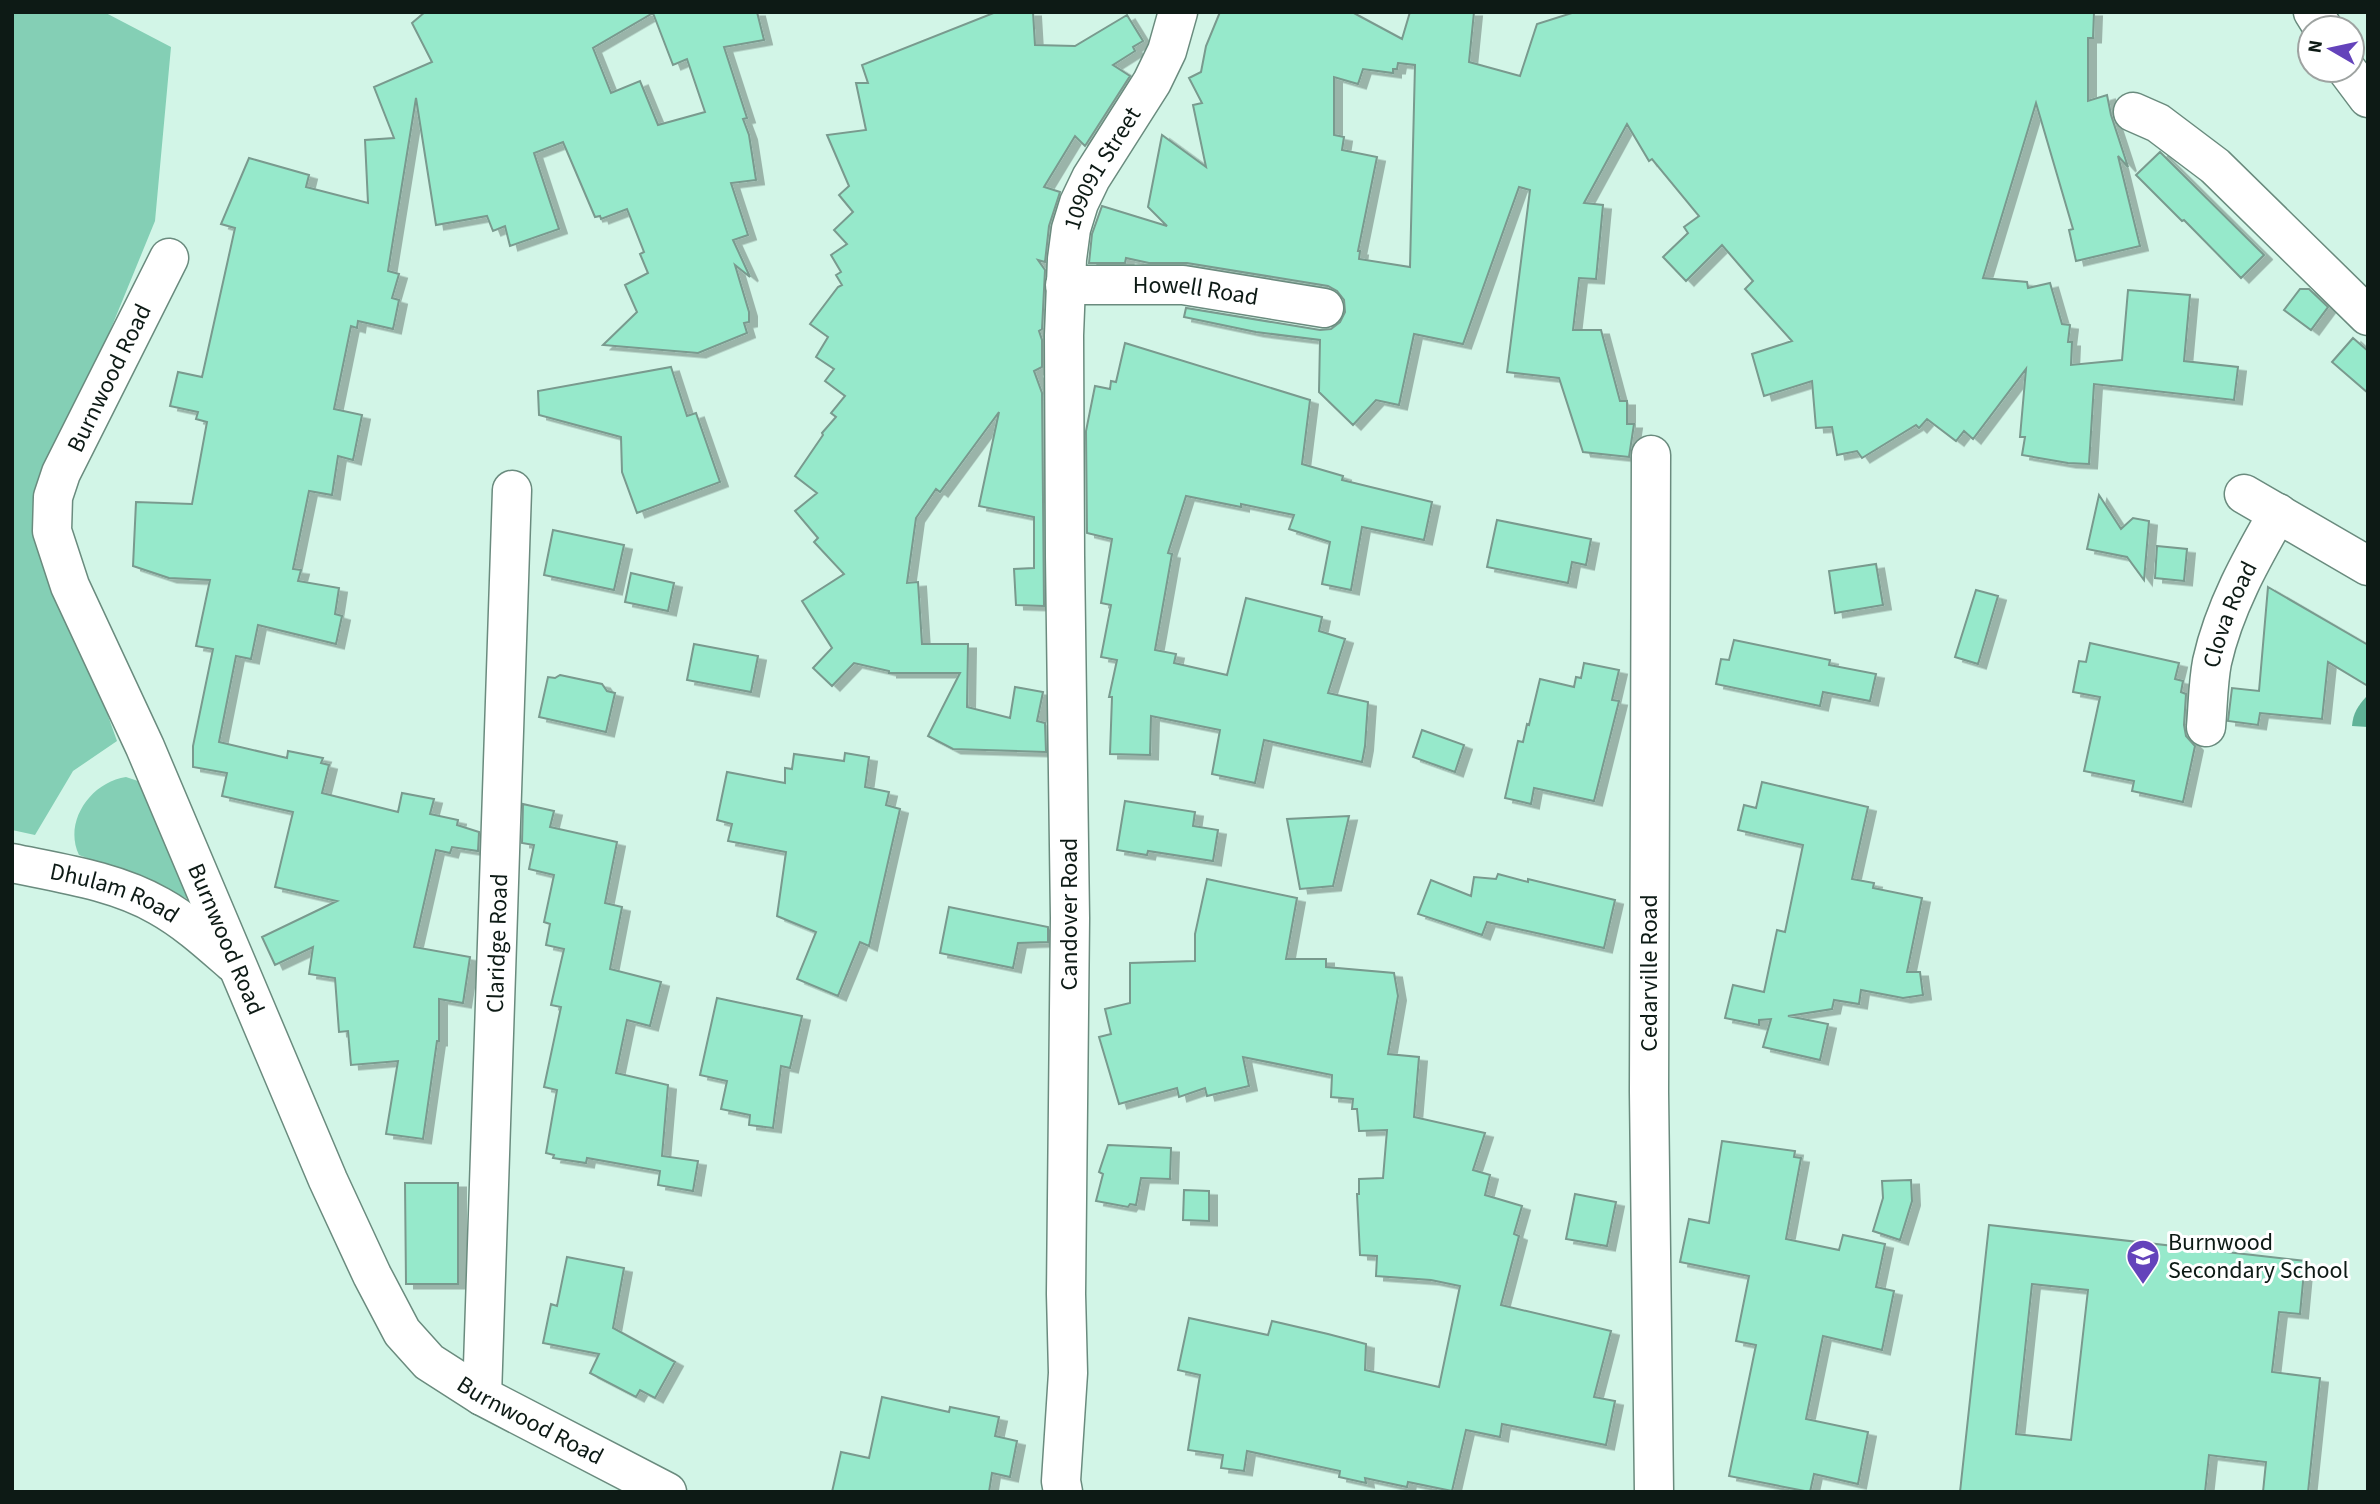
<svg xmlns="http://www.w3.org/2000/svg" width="2380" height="1504" font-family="'Source Sans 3',sans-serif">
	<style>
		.green { fill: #84cfb5 }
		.water { fill: #60b297 }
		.building { fill: #96e9cb; stroke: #799a8e; stroke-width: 2; fill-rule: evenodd; filter: url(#shadow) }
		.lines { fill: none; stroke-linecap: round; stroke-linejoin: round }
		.minor-casing { stroke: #6a8b7e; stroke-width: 41 }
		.minor { stroke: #fff; stroke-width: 38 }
		.labels { text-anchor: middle; stroke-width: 6; stroke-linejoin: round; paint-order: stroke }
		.street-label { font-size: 24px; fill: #0d1a15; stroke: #fff }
		.poi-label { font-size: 24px; fill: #0d1a15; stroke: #fff; text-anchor: start }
	</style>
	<defs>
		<filter id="shadow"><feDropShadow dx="8" dy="4.5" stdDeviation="0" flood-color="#0004"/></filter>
	</defs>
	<rect width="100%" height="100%" fill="#d2f5e7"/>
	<path class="green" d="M12,12h92l67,35 -16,174 -111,271 -1,41 74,208 -44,30 -38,64 -23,-5z
		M126,777l15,5 51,119 -43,-20 -70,-26c-16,-33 12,-73 47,-78z"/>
	<path class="water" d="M2366,697l2,30 -16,-1c1,-13 6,-20 14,-29z"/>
	<path class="building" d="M425,12h332l7,28 -40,7 23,71 -4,1 6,16 7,45 -25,3 17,52 -15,5 17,37 -15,-12 14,47v10l-5,1 3,10 -49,20 -95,-8 34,-33 -12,-27 23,-12 -8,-19 4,-2 -17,-43 -26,10 -1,-3 -5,1 -32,-75 -29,11 25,76 -49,17 -5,-20 -12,5 -6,-15 -51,9 -20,-127 -28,173 11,3 -7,24 7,2 -6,29 -35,-8 -1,7 -6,-2 -17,83 28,6 -9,45 -15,-4 -6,39 -23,-4 -16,78 8,1 -3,11 41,7 -4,26 7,2 -6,28 -78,-19 -7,34 -15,-3 -17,86 68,16 1,-7 35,7 -2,5 8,2 -7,28 76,19 4,-19 32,6 -4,15 28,6 -1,5 22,7 -1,19 -26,-4 -2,6 -14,-3 -22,97 56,10 -7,46 -24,-4v42h-2l-14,98 -37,-5 12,-73 -47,4 -3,-34 -9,1 -4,-54 -26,-4 4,-27 -38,18 -13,-28 75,-36 -62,-14 18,-75 -71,-16 5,-23 -34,-6v-21l20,-97 -17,-3 14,-66 -41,-2 -36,-12 3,-64 56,2 15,-82 -11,-3 2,-7 -28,-6 8,-34 24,5 33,-149 -14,-4 28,-66 60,17 -3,12 62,16 -3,-63 29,-2 -20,-51 58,-25 -20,-39zM653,13l20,52 14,-6 18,53 -47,13 -18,-44 -29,12 -18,-45z
		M996,12h37l2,33 40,1 52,-31 16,26 -10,6 2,4 -22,14 17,11 -45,70 -10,-10 -31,51 16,5 -11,34 -4,36 -7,-2 7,10 -3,59 -3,2 3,9v27l-8,4 8,22 2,213 -28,-1 -2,-36 20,-1v-51l-55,-11 20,-94 -59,80 -4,-3 -20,29 -9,65 11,-1 4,62h46l-1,63 43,11 5,-31 28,5 -6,29 8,2 1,29 -93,-3 -25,-13 32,-63h-71v-2l-35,-8 -22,23 -19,-18 19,-20 -30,-47 42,-27 -30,-32 4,-4 -23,-27 22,-18 -22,-17 28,-41 -1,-2 14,-16 -5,-4 14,-17 -20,-15 9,-12 -18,-12 12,-20 -18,-13 28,-37 4,-2 -6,-10 5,-3 -10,-17 16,-11 -13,-14 19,-18 -14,-17 10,-9 -22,-51 39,-5 -10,-47h12l-6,-18z
		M1220,12h132l50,27 8,-27h64l-5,50 51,14 17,-52 38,-12h519l-1,26h-5v63l19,-6 4,20 17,52 -10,-11 22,90 -64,15 -7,-31 4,-1 -37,-126 -53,175 44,4 1,6 22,-5 12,41 8,1 -2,17h4l-1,23 51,-5 6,-70 62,5 -6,66 54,6 -4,33 -140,-16 -5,80 -21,-1 -46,-8 3,-18h-5l6,-68 -53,70 -9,-8 -8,10 -29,-22 -8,9 -3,-3 -54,33 -5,-7 -20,4 -5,-28 -16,1 -4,-47 -48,15 -12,-42 40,-13 -47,-52 8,-8 -31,-36 -36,36 -23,-24 25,-24 -4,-6 15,-11 -47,-57 -3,2 -22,-37 -43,79 19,2 -7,74 -17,-1 -6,52h28l19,71h7v23h7l-5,33 -46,-5 -24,-74 -52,-6 23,-182 -11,-3 -56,157 -49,-10 -15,71 -23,-5 -23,25 -34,-33 1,-52 -64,-8 -72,-15 2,-9 134,22 11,-1 9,-7 5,-10 -1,-12 -7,-9 -9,-5 -141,-23h-38l-23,-5 -1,5h-36l3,-29 10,-28 65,20 -19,-19 14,-72 44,32 -13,-62 9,-2 -13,-25 12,-6 5,-26zM1398,63l17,2 -5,202 -51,-8 1,-8h-2l19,-94 -35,-7 2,-13 -10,-2v-58l24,7 5,-15 30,4v-4h4z
		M2160,152l104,103 -23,23 -57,-58 -2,1 -46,-46z
		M2300,289h9l19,18 -17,23 -27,-20z
		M2353,338l15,13v42l-36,-31z
		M1125,343l185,57 -8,64 41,12 -1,4 90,22 -8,38 -62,-13 -11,63 -29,-6 8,-42 -41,-13 5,-14 -53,-11v3l-55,-11 -18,57 4,1 -17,96 21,4 -2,9 53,12 19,-77 76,19 -3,14 26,8 -17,54 40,9 -3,44 -3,16 -98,-22 -9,43 -43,-9 8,-44 -69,-14 -1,39 -40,-1 2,-57h-3l8,-37 -16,-3 10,-52 -10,-2 11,-64 -25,-6 -1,-102 9,-45 15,3 1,-8 5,1z
		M671,367l16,49 9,-3 24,69 -83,31 -15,-41 -1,-35 -82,-22 -1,-24z
		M2099,495l22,34 12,-11 16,3 -5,59 -17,-23 -40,-8z
		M1497,520l94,19 -5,26 -14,-3 -4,21 -81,-16z
		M553,530l71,15 -10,45 -70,-15z
		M2157,546l30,3 -3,32 -29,-3z
		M1876,564l7,41 -48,8 -6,-42z
		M631,573l43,10 -6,28 -43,-9z
		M2268,587l100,58v41l-40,-24 -6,57 -62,-6 -2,12 -30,-4 4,-33 27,3z
		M1976,590l22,6 -20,68 -23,-7z
		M1734,640l96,20 -1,5 47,9 -6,27 -47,-9 -3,14 -104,-22 5,-25 8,1z
		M2090,643l89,20 -4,16 8,2 -2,11 5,2 -2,31 2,11 9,10 -12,56 -51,-11 2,-10 -50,-10 16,-74 -27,-5 6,-31 7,1z
		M694,644l64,12 -7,36 -64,-12z
		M1584,663l35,7 -7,30 7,1 -25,100 -60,-13 -3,16 -26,-6 13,-57 5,1 4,-18 2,1 11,-46 34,8 2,-10 5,1z
		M560,675l42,9 5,7 8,2 -9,39 -67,-15 9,-40 7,1z
		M1422,730l42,15 -9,27 -42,-15z
		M845,753l24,4 -4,30 24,5 -3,13 14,4 -31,137 -9,-4 -22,54 -41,-17 19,-47 -39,-16 9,-64 -58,-11 4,-17 -15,-4 10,-48 58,11v-15l7,1 2,-15 50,7z
		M1762,782l106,25 -16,72 22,4 -1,5 49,10 -15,74h13l3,23 -20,3 -42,-8 -2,14 -25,-4 -2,9 -44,7 40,8 -8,36 -57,-13 8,-28 -12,1v5l-34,-7 8,-33 31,7 13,-62 8,2 18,-87 -65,-15 6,-25 12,3z
		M1125,801l70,11 -2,14 25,4 -5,31 -65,-10 -1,4 -30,-5z
		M523,804l31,7 -4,16 67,15 -12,61 17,4 -12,62 51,13 -11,44 -23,-6 -11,53 52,12 -6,71 36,5 -5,30 -35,-6 2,-14 -73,-13 -1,5 -33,-5 1,-3 -8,-2 11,-63 -13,-3 17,-80 -10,-2 13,-56 -18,-4 4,-21 -6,-2 10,-47 -25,-6 5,-24 -12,-2z
		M1349,816l-16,70 -33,3 -13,-70z
		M1498,874l30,8v-3l87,21 -11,48 -117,-26 -5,13 -64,-21 13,-34 40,16 3,-19 22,2z
		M1207,879l90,19 -11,61h40v8l68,6 4,23 -10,58 31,3 -5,60 71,16 -12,37 17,5 -5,20 37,11 -8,28 5,2 -18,69 110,26 -17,66 21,4 -9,44 -104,-21 -2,13 -34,-7 -14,61 -44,-9 -1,5 -42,-9 1,5 -27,-6 1,-6 -93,-20 -3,20 -23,-3 2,-13 -35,-5 12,-75 -22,-5 11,-52 79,17 4,-14 56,13 38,10 -1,26 74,17 21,-101 -29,-6 -55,-4 1,-20 -17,-1 -3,-61h2v-15l24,-1 4,-48 -28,1 -2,-22h-5l1,-10 -22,-2 1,-22 -89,-18 6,29 -42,10 -2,-8 -26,9 -2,-9 -58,16 -20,-67 12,-3 -6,-25 25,-6v-40l65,-2v-27z
		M949,907l99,20v15l-30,1 -5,25 -73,-15z
		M717,998l85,18 -12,52 -9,-2 -8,62 -24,-3 1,-10 -29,-6 6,-28 -27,-6z
		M1722,1141l73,10 -1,6 7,1 -15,81 53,11 4,-15 42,9 -9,43 18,4 -12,59 -59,-14 -17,83 62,13 -10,52 -44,-10 -4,18 -81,-16 27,-131 -20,-4 13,-65 -69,-14 9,-43 20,4z
		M1108,1145l63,3 -1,31 -29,-1 -5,27 -6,-1 -2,3 -32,-6 7,-27 -4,-2z
		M1911,1180l1,21 -12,39 -27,-9 10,-33 -1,-17z
		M405,1183h53v101h-52z
		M1184,1190l25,1v30l-26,-1z
		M1575,1194l41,8 -9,44 -41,-7z
		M1989,1225l316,36 -5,53 -21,-2 -7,60 48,6 -12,114h-45l3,-30 -57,-7 -4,37h-245zM2032,1284l56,6 -17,150 -55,-6z
		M567,1257l57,11 -11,60 62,34 -20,36 -15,-8 -4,7 -46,-24 9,-19 -56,-11 8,-39 6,2z
		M882,1397l67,15 1,-5 49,10 -4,19 22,5 -7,36 -18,-4 -3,19h-157l9,-40 28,6z"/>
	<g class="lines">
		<defs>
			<g id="minor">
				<path d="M2313,12l10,16"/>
				<path d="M2347,70l21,28"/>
				<path d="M2133,112l25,11 57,43 153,150"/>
				<path id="s1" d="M169,258l-108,215 -8,24 -1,34 18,55 75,161 183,433 44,95 30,57 27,30 53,34 185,96"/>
				<path id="s2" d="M1065,285h118l141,23"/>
				<path d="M1651,455l-2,637 5,400"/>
				<path d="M2244,494l124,72"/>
				<path id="s3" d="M2206,727c2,-22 2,-44 6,-65 12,-54 39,-102 66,-149"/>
				<path id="s4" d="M12,863c48,10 104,18 147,43 27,15 50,36 74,57"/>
				<path id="s5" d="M482,1396l30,-906"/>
				<path id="s6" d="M1063,1492l-2,-11 7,-108 -2,-79 4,-376 -5,-362 -1,-221 3,-76 4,-30 8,-26 12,-25 61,-96 15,-31 11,-39"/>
			</g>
		</defs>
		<use href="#minor" class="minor-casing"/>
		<use href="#minor" class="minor"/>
	</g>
	<defs>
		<symbol id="school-pin" viewBox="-11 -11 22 30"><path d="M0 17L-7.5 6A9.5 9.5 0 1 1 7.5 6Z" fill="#6443bb" stroke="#fff"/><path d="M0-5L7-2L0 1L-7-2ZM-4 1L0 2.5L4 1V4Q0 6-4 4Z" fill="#fff"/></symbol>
	</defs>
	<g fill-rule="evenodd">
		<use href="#school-pin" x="2124" y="1237" width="38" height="52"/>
	</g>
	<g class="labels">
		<g class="street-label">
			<text dy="8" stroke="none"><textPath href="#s6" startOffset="1332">109091 Street</textPath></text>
			<text dy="8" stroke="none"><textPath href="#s2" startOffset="131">Howell Road</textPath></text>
			<text transform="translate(109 378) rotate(-64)" y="8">Burnwood Road</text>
			<text dy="8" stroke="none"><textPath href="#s3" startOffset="116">Clova Road</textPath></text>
			<text dy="8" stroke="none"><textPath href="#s4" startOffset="107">Dhulam Road</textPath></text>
			<text transform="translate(1069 914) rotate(-90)" y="8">Candover Road</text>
			<text dy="8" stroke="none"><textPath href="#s1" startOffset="744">Burnwood Road</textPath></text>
			<text dy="8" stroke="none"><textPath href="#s5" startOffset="453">Claridge Road</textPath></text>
			<text transform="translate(1649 973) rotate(-90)" y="8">Cedarville Road</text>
			<text dy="8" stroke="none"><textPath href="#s1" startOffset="1332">Burnwood Road</textPath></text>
		</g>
		<g class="poi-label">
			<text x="2168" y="1250">Burnwood<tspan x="2168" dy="28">Secondary School</tspan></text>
		</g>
	</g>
	<rect width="2380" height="1504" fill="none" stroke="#0d1a15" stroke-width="28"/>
	<g transform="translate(2331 49) rotate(279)"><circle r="33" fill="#ffffff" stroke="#9ea3a1" stroke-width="2"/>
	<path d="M0-5L12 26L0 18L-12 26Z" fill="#6443bb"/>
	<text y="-10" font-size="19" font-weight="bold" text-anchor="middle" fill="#0d1a15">N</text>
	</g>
</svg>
